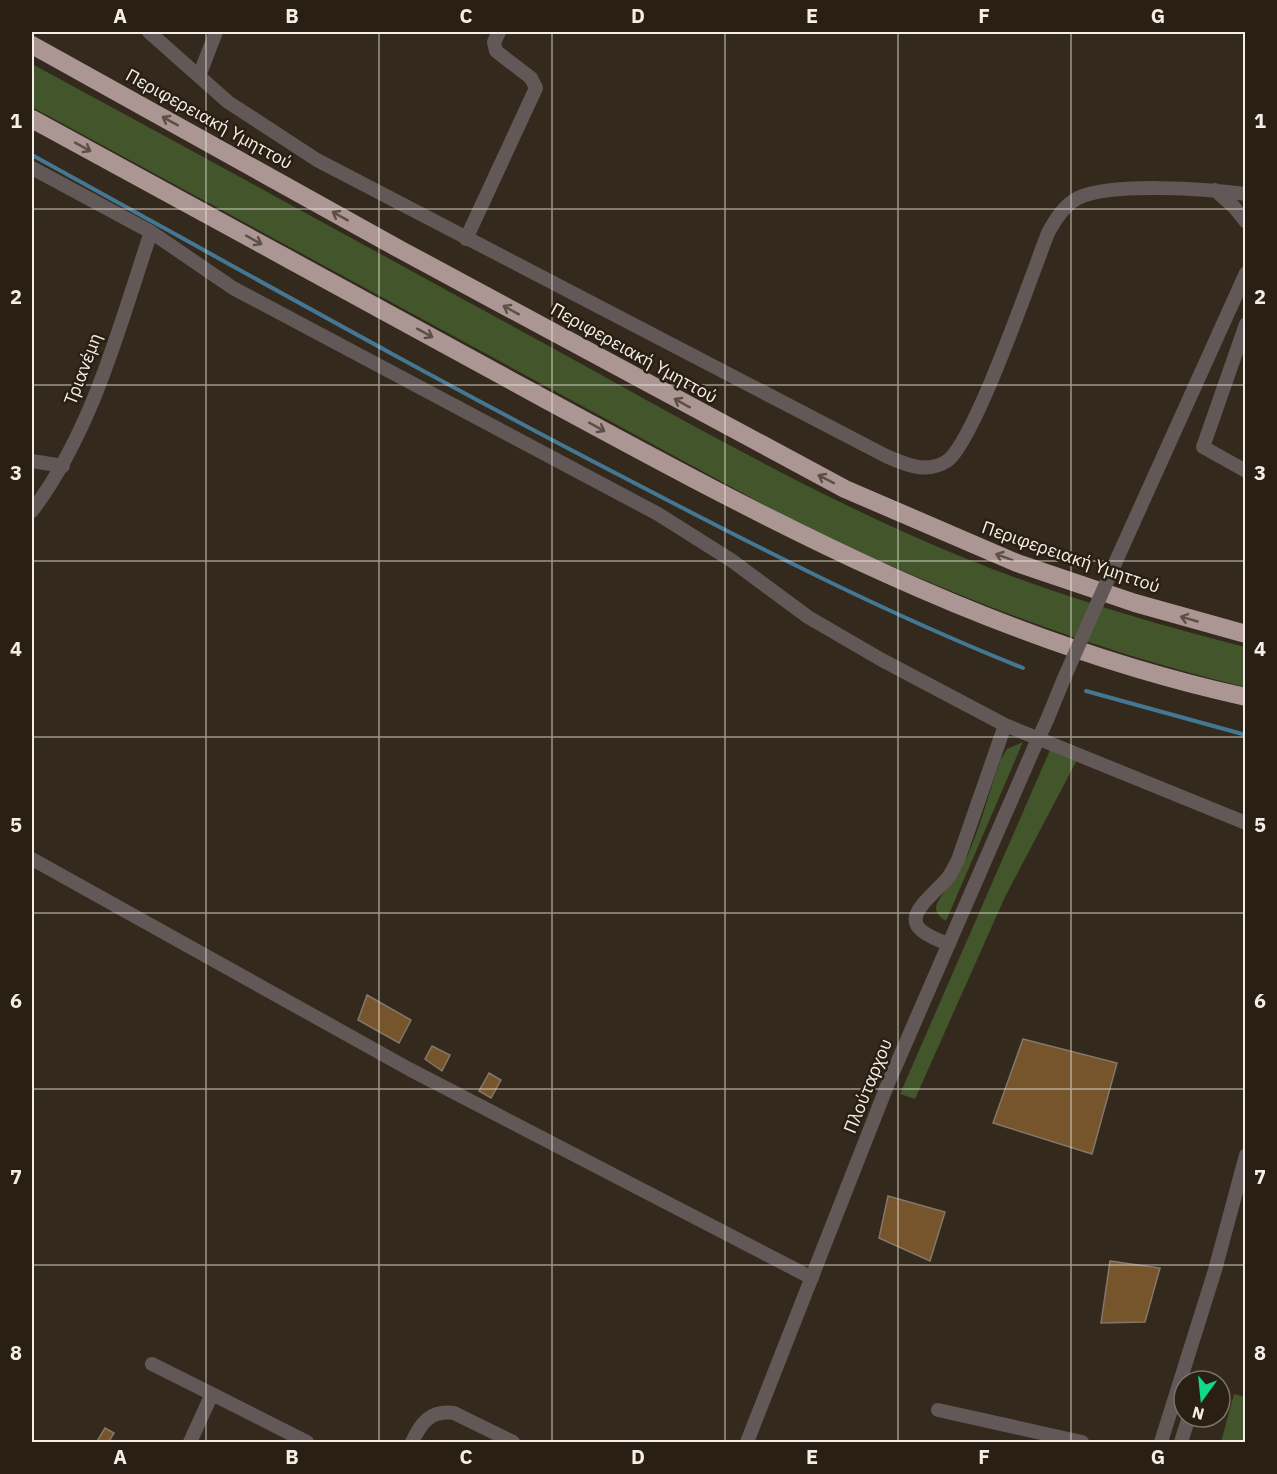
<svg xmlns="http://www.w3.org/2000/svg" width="1277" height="1474" font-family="'IBM Plex Sans',sans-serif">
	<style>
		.green { fill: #42552b }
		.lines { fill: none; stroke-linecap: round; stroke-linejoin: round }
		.stream { stroke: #437793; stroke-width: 4 }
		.building { fill: #76552d; stroke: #847769; stroke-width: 1.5 }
		.minor { stroke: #615857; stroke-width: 14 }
		.highway { stroke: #ab9693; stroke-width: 18 }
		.minor-bridge { stroke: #615857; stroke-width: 14 }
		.oneway { stroke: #5d4f46 }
		.grid { fill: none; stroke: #f5eee6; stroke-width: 1.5; stroke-opacity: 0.55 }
		.labels { text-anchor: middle; stroke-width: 5; stroke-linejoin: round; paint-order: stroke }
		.street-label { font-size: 18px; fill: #f5eee6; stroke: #291f13 }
		.neatline { fill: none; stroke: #f5eee6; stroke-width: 2 }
		.grid-label { font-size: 20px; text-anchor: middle; font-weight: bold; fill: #f5eee6 }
	</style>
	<rect width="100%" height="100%" fill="#33291c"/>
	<path class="green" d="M32,64c169,91 337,184 506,276 140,77 281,159 429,219 90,36 184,64 278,88v40c-158,-38 -309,-97 -455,-168l-758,-412z
		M1023,742l-77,179c-5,-3 -10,-7 -10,-14 1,-9 22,-31 27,-42 17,-34 25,-71 38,-106l6,-10z
		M1050,750l27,10 -72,137 -90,202 -15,-5z
		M1234,1394l11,3v45h-24z"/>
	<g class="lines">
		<path class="stream" d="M32,155c196,108 392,219 591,322 132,69 262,136 400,191
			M1086,691l160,44"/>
	</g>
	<path class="building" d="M367,995l44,25 -12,23 -41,-23z
		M1023,1039l94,24 -25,91 -99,-31z
		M432,1046l18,9 -8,16 -17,-12z
		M489,1073l12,7 -10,18 -12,-7z
		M888,1196l57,16 -15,49 -51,-23z
		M1110,1261l50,7 -15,54 -44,1z
		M105,1428l9,5 -6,10h-12z"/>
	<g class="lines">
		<path class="minor" d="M149,32l79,70 89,58 569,296c20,9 41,18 61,5 28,-20 85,-187 101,-228 7,-13 16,-28 30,-35 33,-16 130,-9 168,-4
			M199,76l17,-44
			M32,168l119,64 82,56 425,226 73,46 77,57 74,43 123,65 241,98
			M1215,190l19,17 12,15
			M466,239l70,-151 -5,-10 -35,-27 -2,-9 5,-10
			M1246,324l-43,123 43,24
			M32,461l31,5
			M32,511c61,-81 87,-184 119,-279
			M1112,570l134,-297
			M1047,720l18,-44
			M32,859l377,210 403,209
			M949,944c-55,-19 -32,-34 -3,-64 5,-5 8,-13 12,-20l47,-135
			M152,1364l60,30
			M938,1410l144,32
			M190,1442l22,-48 95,48
			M412,1442c9,-19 18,-32 42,-29l59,29
			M747,1442l140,-356 147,-338
			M1161,1442l54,-172 31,-115
			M1181,1442l8,-25"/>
		<path class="highway" d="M32,45l369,205 444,239 172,74 118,40 111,31
			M32,119c170,93 341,186 511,279 227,123 447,243 703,299"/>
		<path class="minor-bridge" d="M1065,676l47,-106
			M1034,748l13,-28"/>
	</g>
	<defs><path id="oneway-shaft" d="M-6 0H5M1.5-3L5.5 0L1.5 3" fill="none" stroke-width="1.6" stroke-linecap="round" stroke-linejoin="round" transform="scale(1.5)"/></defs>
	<g class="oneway">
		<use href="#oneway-shaft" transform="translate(170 121) rotate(-151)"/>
		<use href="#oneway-shaft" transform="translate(83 147) rotate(29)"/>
		<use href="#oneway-shaft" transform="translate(340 216) rotate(-151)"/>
		<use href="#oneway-shaft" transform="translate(254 240) rotate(29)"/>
		<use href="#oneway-shaft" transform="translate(511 310) rotate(-151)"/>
		<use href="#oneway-shaft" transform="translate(425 333) rotate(29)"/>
		<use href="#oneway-shaft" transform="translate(682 403) rotate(-151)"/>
		<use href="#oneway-shaft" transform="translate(597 427) rotate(29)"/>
		<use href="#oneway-shaft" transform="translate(826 479) rotate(-153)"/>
		<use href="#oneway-shaft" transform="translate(1004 557) rotate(-159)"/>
		<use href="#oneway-shaft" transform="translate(1189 619) rotate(-164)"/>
	</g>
	<path class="grid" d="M206,32v1410M379,32v1410M552,32v1410M725,32v1410M898,32v1410M1071,32v1410M32,209h1214M32,385h1214M32,561h1214M32,737h1214M32,913h1214M32,1089h1214M32,1265h1214"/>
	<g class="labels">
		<g class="street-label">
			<text transform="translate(209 119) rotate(29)" y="6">Περιφερειακή Υμηττού</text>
			<text transform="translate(634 353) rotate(29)" y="6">Περιφερειακή Υμηττού</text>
			<text transform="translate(83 369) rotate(-69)" y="6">Τριανέμη</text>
			<text transform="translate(1071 557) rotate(19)" y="6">Περιφερειακή Υμηττού</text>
			<text transform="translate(868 1086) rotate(-68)" y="6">Πλούταρχου</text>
		</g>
	</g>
	<rect width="1277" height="1474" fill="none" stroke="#291f13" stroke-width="66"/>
	<g transform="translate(1202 1399) rotate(195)"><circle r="28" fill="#291f13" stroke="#7b7267" stroke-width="1.5"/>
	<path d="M0-4.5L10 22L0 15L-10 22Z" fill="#10d98a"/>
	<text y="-9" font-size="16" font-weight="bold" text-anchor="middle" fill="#f5eee6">N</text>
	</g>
	<rect x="33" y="33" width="1211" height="1408" class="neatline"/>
	<g class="grid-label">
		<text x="120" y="23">A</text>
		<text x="292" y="23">B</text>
		<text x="466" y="23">C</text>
		<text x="638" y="23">D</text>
		<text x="812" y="23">E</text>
		<text x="984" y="23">F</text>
		<text x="1158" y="23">G</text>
		<text x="16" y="128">1</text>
		<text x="1260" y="128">1</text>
		<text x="16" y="304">2</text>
		<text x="1260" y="304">2</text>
		<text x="16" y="480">3</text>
		<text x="1260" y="480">3</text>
		<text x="16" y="656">4</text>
		<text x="1260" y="656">4</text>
		<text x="16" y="832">5</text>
		<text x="1260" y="832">5</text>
		<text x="16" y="1008">6</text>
		<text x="1260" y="1008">6</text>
		<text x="16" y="1184">7</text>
		<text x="1260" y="1184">7</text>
		<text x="16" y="1360">8</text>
		<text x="1260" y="1360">8</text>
		<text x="120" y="1464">A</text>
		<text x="292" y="1464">B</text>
		<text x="466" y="1464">C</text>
		<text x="638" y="1464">D</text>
		<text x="812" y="1464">E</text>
		<text x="984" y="1464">F</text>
		<text x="1158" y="1464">G</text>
	</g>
</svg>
